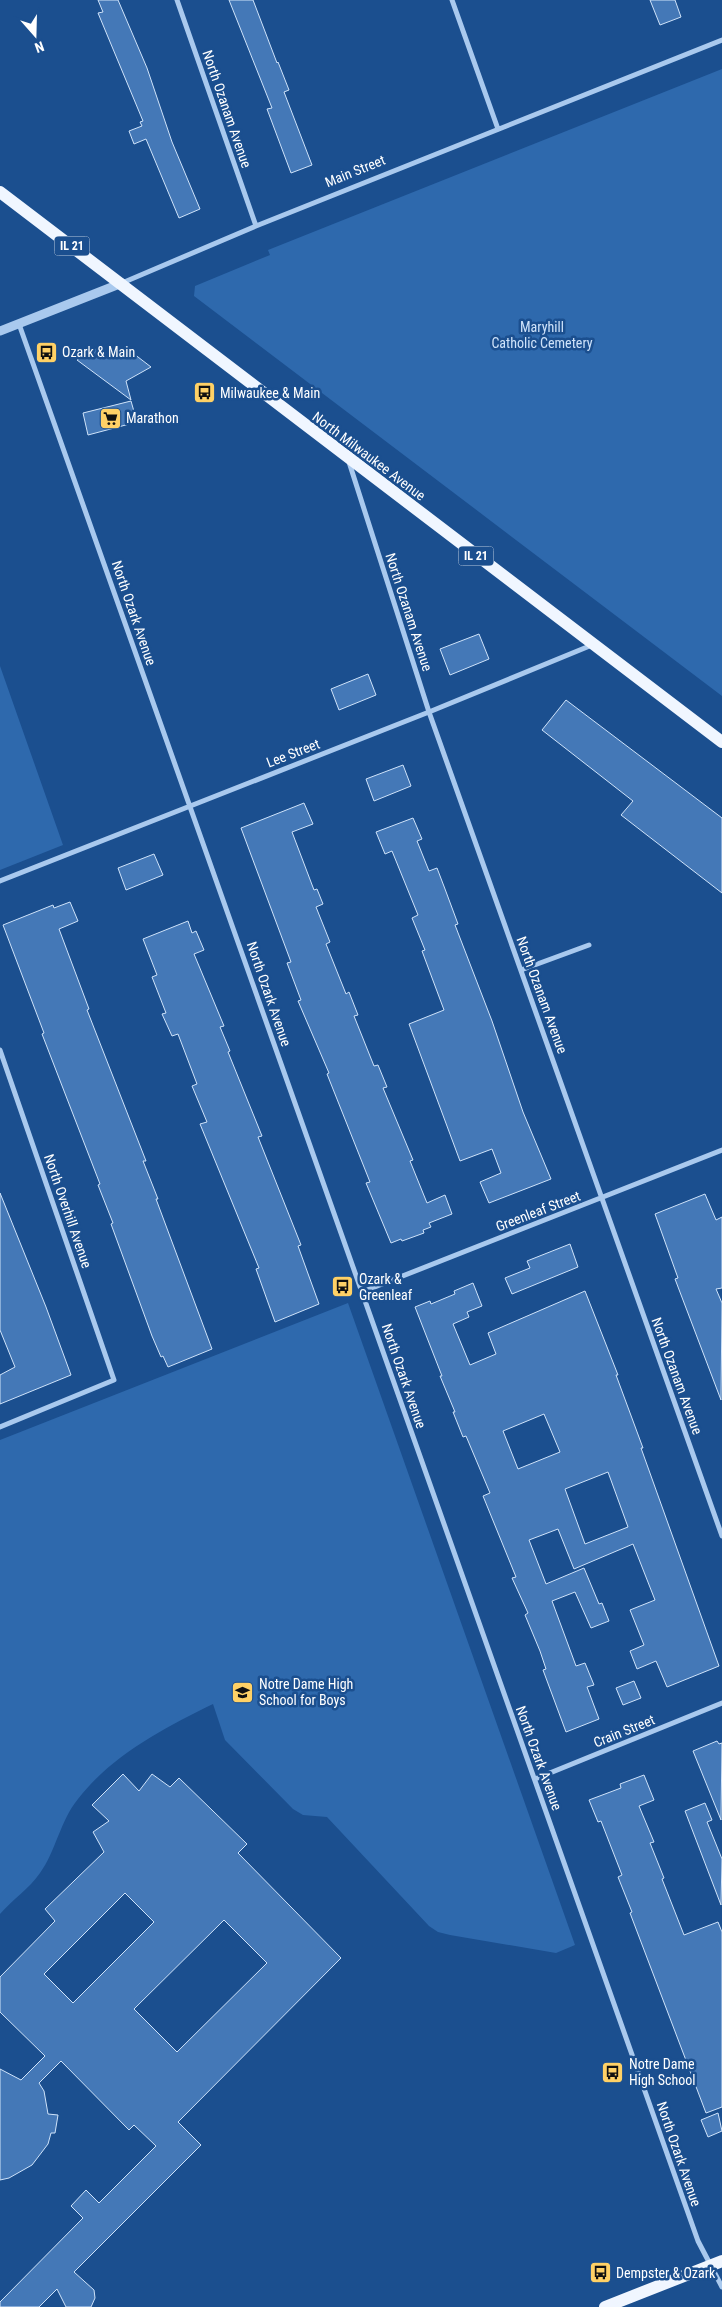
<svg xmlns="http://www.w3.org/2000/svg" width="722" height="2307" font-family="'Roboto Condensed',sans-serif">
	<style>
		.green { fill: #2e69ad }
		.building { fill: #4478b7; stroke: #cfe3fa; fill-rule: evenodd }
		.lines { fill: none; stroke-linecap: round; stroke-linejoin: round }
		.minor { stroke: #a9c9ee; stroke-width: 5 }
		.tertiary { stroke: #a9c9ee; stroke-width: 9 }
		.primary { stroke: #f0f6ff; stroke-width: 12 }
		.labels { text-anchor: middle; stroke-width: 5; stroke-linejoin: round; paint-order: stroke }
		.shield { fill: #1b4f8f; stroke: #bbcadd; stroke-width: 1 }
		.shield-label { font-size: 12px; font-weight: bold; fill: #fff }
		.street-label { font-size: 14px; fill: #fff; stroke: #1b4f8f }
		.park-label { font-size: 14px; fill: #cfe3fa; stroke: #1b4f8f }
		.poi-label { font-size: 14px; fill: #fff; stroke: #1b4f8f; text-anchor: start }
	</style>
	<rect width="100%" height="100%" fill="#1b4f8f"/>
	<path class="green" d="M722,69v627l-528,-400 1,-10 75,-31 -2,-5z
		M0,666l63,179 -63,25z
		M348,1303l227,642 -19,8 -106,-18 -12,-3 -9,-6 -102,-109 -24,-2 -10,-6 -68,-69 -12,-36c-49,24 -101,51 -135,95 -18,22 -22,52 -38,74 -11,16 -28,27 -40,41v-474z"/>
	<path class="building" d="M98,0h20l29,68 25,74 28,67 -21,9 -33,-79 -12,5 -5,-13 13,-5 -2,-4 3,-1 -45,-108 5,-1z
		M229,0h24l24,63 1,-1 11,28 -5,2 28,73 -21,8 -24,-64 5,-1z
		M650,0h25l6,17 -21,8z
		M125,347l26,20 -25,14 5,19 -54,-40 19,-11 10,8z
		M131,401l6,21 -49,13 -5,-22z
		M479,634l10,25 -39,16 -10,-26z
		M368,674l8,21 -37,15 -8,-21z
		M566,700l156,118v75l-101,-78 12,-14 -91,-71z
		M403,765l8,21 -37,15 -8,-22z
		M304,803l9,21 -21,8 22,58 3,-1 6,15 -7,3 14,35 -4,2 20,50 3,-2 9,23 -4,1 20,50 4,-1 9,22 -4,1 30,72 -3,1 17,42 18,-8 7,19 -23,9 2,4 -8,3 1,3 -22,8 -1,-2 -10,4 -25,-60 4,-1 -43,-108 2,-1 -31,-72 3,-1 -14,-37 4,-1 -50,-134z
		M413,818l9,21 -5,2 12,30 8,-3 8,21 13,35 -3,1 37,96 31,91 28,67 -62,24 -9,-21 21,-9 -9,-24 -32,12 -51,-137 35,-14 -22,-59 3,-1 -13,-32 6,-3 -26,-64 -7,3 -9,-22z
		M154,854l9,21 -37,15 -8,-22z
		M70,902l8,19 -19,8 30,80 -2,1 59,151h-3l15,38h-2l56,150 -44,18 -5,-11 -2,1 -9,-21 -41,-112 2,-1 -15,-38 2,-1 -58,-150 2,-1 -41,-108 50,-20 1,3z
		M188,921l4,12 4,-2 8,19 -10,4 30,72 -4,1 10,24 -2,1 34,84 -4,1 43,108 -3,1 21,58 -44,18 -19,-53 3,-1 -59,-144 7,-2 -15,-36 5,-2 -19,-50 -6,2 -10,-22 4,-1 -14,-36 5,-2 -14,-36z
		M0,1193l46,114 25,68 -71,29v-29l15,-8 -15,-37z
		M705,1194l11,26 6,-3v71l-6,1 6,14 -1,97 -46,-121 3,-1 -23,-64z
		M570,1244l8,23 -66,27 -7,-16 25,-10 -3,-7z
		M473,1283l9,23 -15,6 2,5 -16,7 17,41 26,-11 -8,-21 97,-42 33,84h-2l27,73h-2l78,218 -52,21 -11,-26 -19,8 -7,-18 14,-6 -14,-35 25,-10 -22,-56 -59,25 -16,-40 -29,11 17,44 38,-16 15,36 3,-1 7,18 -18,7 -16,-36 -23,9 24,65 9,-3 9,22 -7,2 12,32 -33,13 -23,-62 3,-1 -6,-18 -15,-36 3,-2 -16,-35 4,-1 -33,-81 7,-3 -24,-57 -3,1 -10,-25h2l-15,-36h2l-27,-69 15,-6 1,3 24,-10 -1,-3zM544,1414l16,38 -42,17 -15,-38zM608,1472l20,55 -43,17 -20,-55z
		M634,1681l7,17 -18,7 -7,-17z
		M717,1741l2,3 3,-1 -1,77 -28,-69z
		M123,1774l16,17 13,-17 18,13 9,-9 68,66 -9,9 103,105 -163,164 23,23 -127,127 20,18 1,8 -4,9h-25l-9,-18 -18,18h-39v-5l83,-84 -12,-12 15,-16 13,13 57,-57 -22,-21 -5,5 -68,-69 -22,22 5,8 4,23 10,1 -3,18h-4l-3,11 -16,21 -23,13 -9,2v-111l21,11 24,-24 -45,-44v-35l55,-56 -10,-12 59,-57 -11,-20 16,-11 -17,-16zM125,1893l29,29 -81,81 -29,-29zM224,1920l43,43 -90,89 -43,-43z
		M644,1775l10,25 -15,6 15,36 -4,1 14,35 -2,1 22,56 34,-13 4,10v175l-16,6 -76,-200 2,-1 -14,-35 4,-2 -21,-54 -3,1 -9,-22 32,-12 -1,-4z
		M705,1803l7,17 -5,2 15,37 -1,46 -36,-94z
		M718,2113l4,18 -14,6 -7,-17z"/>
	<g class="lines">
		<path class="minor" d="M177,0l79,226
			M452,0l46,129
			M122,283l134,-57 466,-186
			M19,324l679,1917 24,46
			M349,462l80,250 293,824
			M0,881l429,-169 163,-67
			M521,970l68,-25
			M0,1050l114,330 -114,47
			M362,1292l360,-142
			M535,1779l187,-76"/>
		<path class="tertiary" d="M0,331l122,-48"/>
		<path class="primary" d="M0,192l722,550
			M605,2307l117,-46"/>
	</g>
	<defs>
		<symbol id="bus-square" viewBox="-11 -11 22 22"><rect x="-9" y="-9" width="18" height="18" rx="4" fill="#ffd166" stroke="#1b4f8f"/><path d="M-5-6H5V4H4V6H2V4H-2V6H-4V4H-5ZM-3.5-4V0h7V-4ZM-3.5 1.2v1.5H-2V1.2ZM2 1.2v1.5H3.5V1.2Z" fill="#111"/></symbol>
		<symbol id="supermarket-square" viewBox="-11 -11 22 22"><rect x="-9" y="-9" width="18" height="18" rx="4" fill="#ffd166" stroke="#1b4f8f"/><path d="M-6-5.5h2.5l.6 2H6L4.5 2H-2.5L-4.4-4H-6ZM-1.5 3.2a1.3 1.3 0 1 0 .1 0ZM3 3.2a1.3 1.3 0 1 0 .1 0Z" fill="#111"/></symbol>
		<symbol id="school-square" viewBox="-11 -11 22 22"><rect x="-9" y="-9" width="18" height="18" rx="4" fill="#ffd166" stroke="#1b4f8f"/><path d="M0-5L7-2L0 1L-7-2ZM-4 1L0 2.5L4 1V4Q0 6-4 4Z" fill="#111"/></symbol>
	</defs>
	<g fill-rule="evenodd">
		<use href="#bus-square" x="34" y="340" width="25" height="25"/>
		<use href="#bus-square" x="192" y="380" width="25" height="25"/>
		<use href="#supermarket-square" x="98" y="406" width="25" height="25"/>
		<use href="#bus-square" x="330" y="1274" width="25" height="25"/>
		<use href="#school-square" x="230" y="1680" width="25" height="25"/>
		<use href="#bus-square" x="600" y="2060" width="25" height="25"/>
		<use href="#bus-square" x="588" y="2260" width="25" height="25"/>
	</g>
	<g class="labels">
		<g class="shield">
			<rect x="54.5" y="236.5" width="35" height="19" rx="4"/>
			<rect x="458.5" y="546.5" width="35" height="19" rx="4"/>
		</g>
		<g class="shield-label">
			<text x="72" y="250">IL 21</text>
			<text x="476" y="560">IL 21</text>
		</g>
		<g class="street-label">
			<text transform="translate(227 109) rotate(71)" y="5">North Ozanam Avenue</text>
			<text transform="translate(355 171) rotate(-22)" y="5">Main Street</text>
			<text transform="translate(369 456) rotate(37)" y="5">North Milwaukee Avenue</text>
			<text transform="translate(409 612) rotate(72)" y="5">North Ozanam Avenue</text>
			<text transform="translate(134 613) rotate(71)" y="5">North Ozark Avenue</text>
			<text transform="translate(293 753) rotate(-21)" y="5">Lee Street</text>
			<text transform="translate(269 994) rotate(71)" y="5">North Ozark Avenue</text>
			<text transform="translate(542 995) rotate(70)" y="5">North Ozanam Avenue</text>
			<text transform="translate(68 1211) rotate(71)" y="5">North Overhill Avenue</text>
			<text transform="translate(538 1211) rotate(-21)" y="5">Greenleaf Street</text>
			<text transform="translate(404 1376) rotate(71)" y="5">North Ozark Avenue</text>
			<text transform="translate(677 1376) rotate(70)" y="5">North Ozanam Avenue</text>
			<text transform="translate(624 1731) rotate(-22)" y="5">Crain Street</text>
			<text transform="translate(539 1758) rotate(70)" y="5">North Ozark Avenue</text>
			<text transform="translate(679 2154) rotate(71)" y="5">North Ozark Avenue</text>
		</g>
		<g class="park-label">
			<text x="542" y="332">Maryhill<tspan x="542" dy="16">Catholic Cemetery</tspan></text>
		</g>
		<g class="poi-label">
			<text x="62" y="357">Ozark &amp; Main</text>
			<text x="220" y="398">Milwaukee &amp; Main</text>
			<text x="126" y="423">Marathon</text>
			<text x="359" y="1284">Ozark &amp;<tspan x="359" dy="16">Greenleaf</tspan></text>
			<text x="259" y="1689">Notre Dame High<tspan x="259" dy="16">School for Boys</tspan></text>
			<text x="629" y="2069">Notre Dame<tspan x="629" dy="16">High School</tspan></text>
			<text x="616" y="2278">Dempster &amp; Ozark</text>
		</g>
	</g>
	<g transform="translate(35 35) rotate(160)" stroke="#1b4f8f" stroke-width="4" paint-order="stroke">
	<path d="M0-4L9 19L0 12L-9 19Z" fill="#ffffff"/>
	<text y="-8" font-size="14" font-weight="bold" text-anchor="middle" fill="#ffffff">N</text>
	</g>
</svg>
